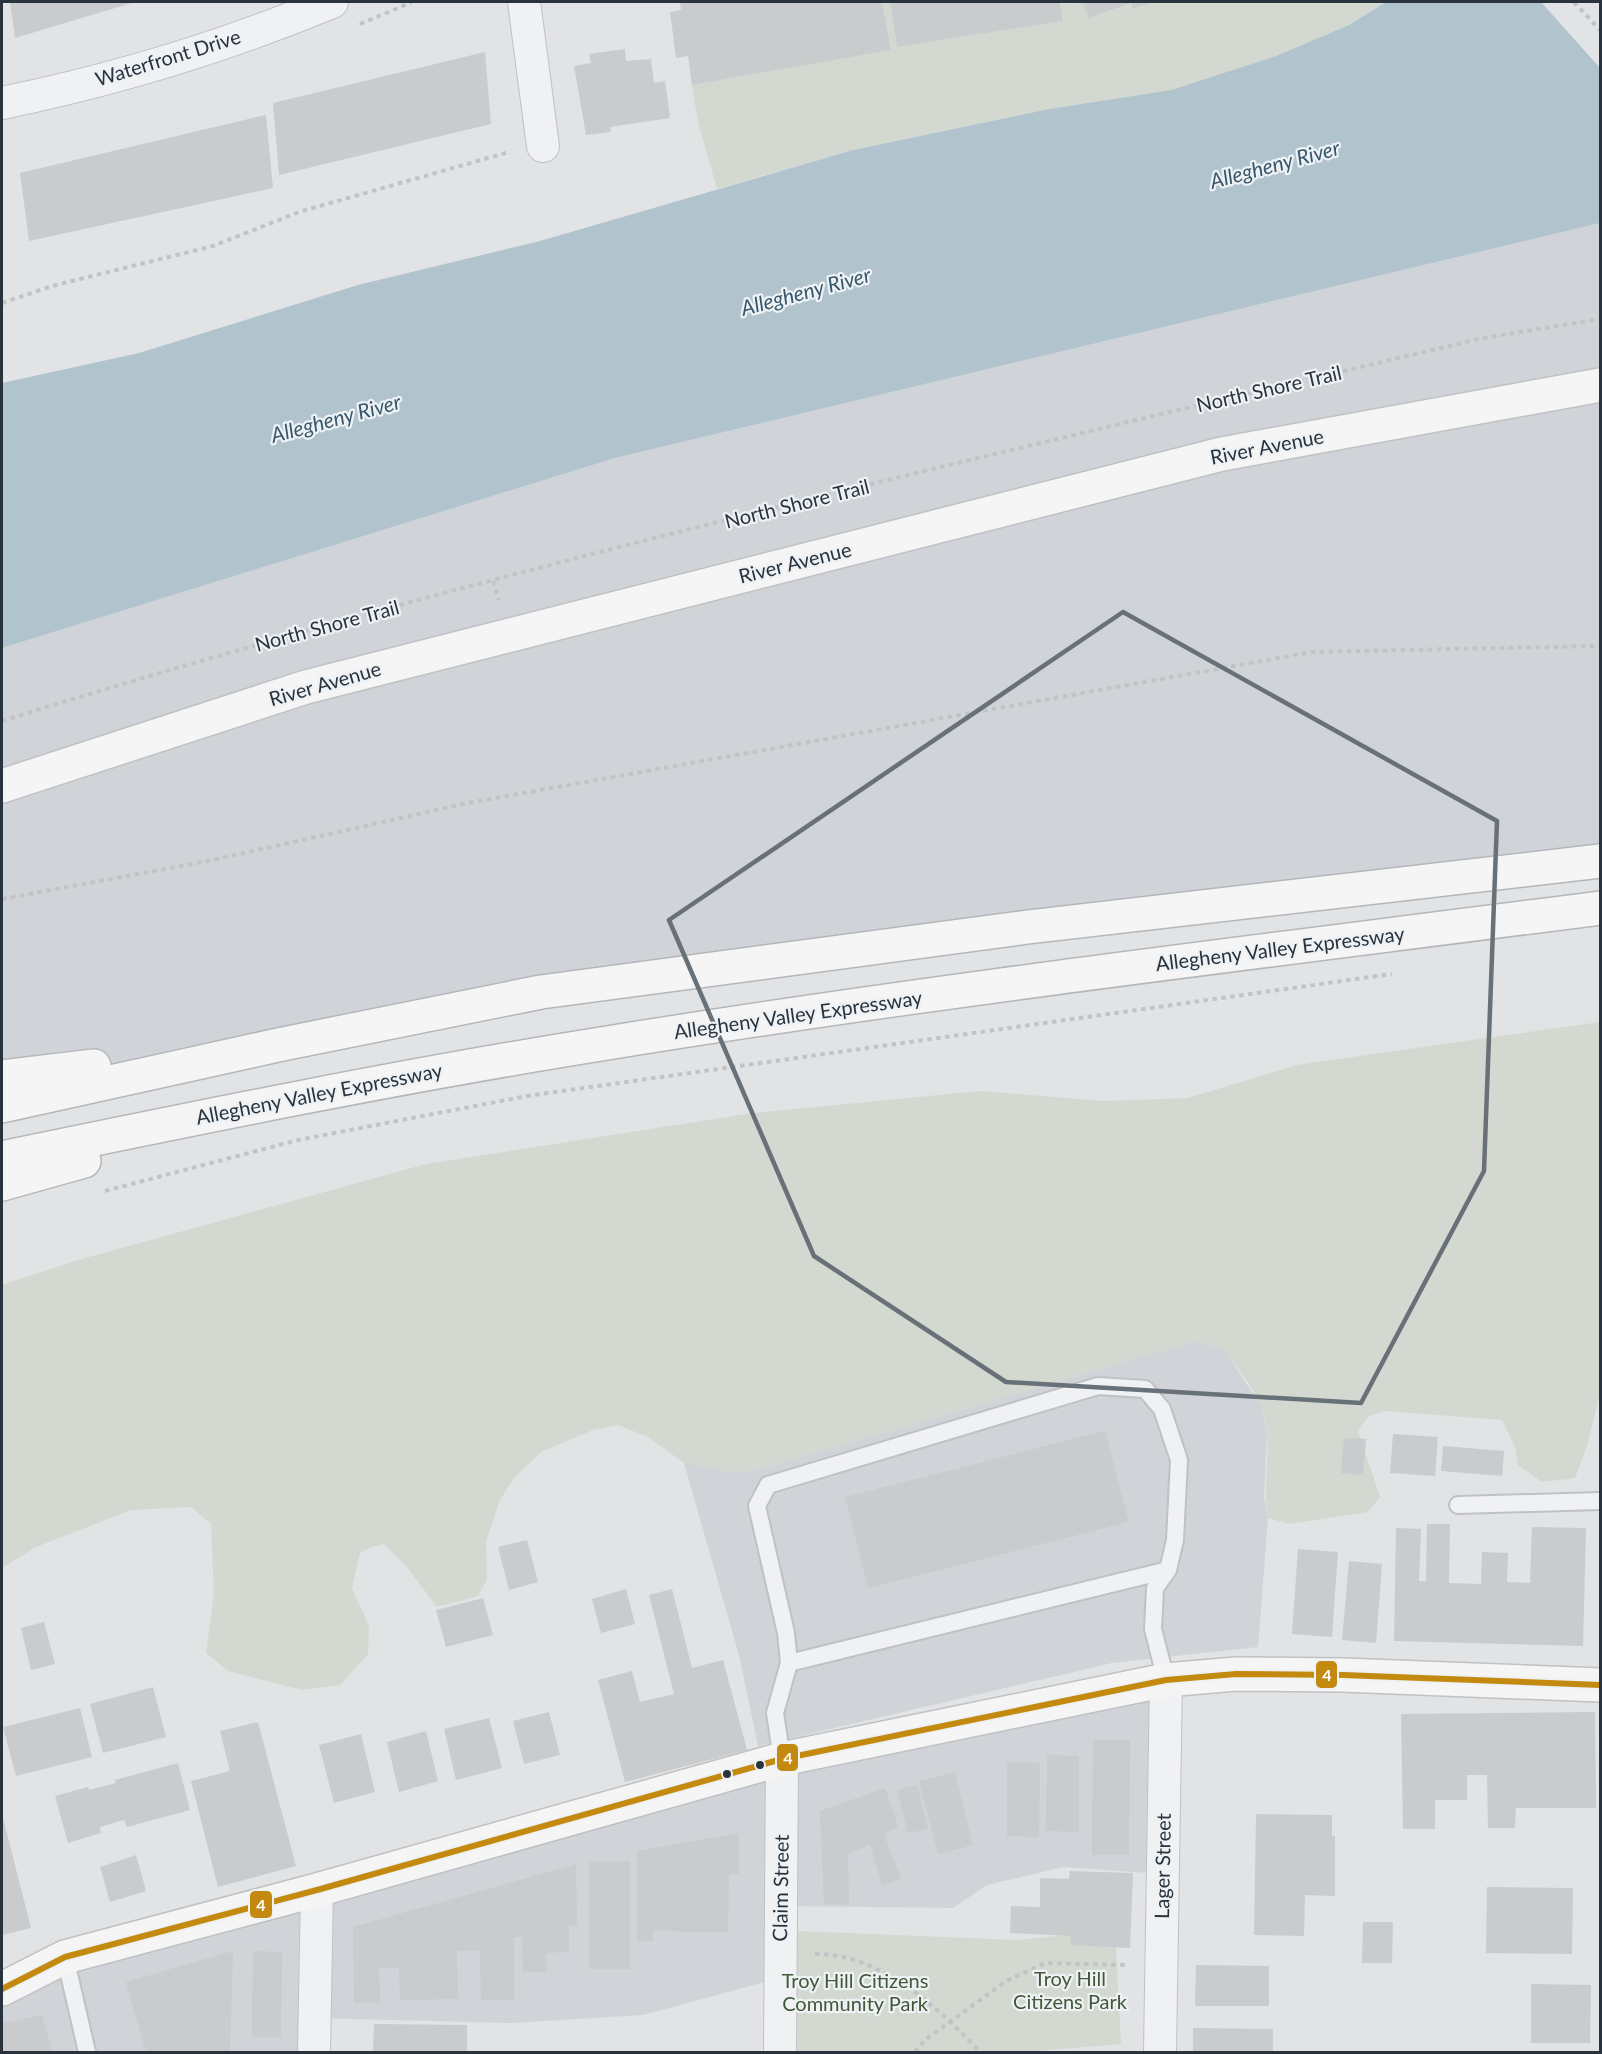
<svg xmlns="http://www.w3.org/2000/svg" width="1602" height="2054" font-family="Lato,sans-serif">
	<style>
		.built { fill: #d0d3d8 }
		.green { fill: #d3d9d1 }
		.water { fill: #b1c4ce }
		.pier { fill: #e1e3e5 }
		.building { fill: #c9cbcd }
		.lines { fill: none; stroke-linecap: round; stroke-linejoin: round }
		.lane-casing { stroke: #bfc1c3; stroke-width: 20 }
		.street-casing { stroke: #bfc1c3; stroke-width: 34 }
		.secondary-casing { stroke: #bfc1c3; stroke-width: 36 }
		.highway-casing { stroke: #b4b7ba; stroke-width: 36 }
		.path { stroke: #c1c4c6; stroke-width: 4; stroke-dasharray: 4.5 4.5; stroke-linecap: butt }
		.lane { stroke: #f0f1f3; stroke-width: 16 }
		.street { stroke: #f0f1f3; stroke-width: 32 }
		.secondary { stroke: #f5f5f6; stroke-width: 33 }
		.highway { stroke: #f5f5f6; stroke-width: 33 }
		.bus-1-casing { stroke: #eef2f5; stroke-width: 10 }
		.bus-1 { stroke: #c4890f; stroke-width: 6 }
		.marked { fill: none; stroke: #697178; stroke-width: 4.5; stroke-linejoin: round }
		.bus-dot { fill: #29333d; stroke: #eef2f5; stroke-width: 2 }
		.labels { text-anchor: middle; stroke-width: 4.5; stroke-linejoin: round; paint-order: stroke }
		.street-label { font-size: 20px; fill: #29333d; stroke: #eef2f5 }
		.park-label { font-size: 20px; fill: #425838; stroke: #eef2f5 }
		.water-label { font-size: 21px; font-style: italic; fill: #37576d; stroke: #eef2f5 }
		.line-badge { stroke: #eef2f5; stroke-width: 2 }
		.badge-label { font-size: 16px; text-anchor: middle; font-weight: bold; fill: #fff }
	</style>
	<rect width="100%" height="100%" fill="#e1e3e5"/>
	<path class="built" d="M1600,223v638l-1059,131 -539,114v-458l613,-190z
		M1195,1341l28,7 38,58 6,26 -3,66 4,20 -10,129 -146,16 -354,83 -19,-91 -55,-192 41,8 24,1z
		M1166,1680l-3,194 -100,-7 -76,18 -34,23 -172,-2 -1,72 -137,37 -131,8 -198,-5v34h-312v-63l63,-32z"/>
	<path class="green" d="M882,2h8l7,45 165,-26 -2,-17 22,-2 7,16 42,-15 2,6 19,-7h234l-37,23 -73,31 -105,34 -122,19 -196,41 -136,39 -19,-67 -6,-37 199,-35z
		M1600,1022v371l-13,53 -12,32 -33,4 -24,-17 -3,-18 -13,-27 -116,-9 -17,5 -11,15 22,66 -12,15 -79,12 -21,-6c-7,-36 7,-77 -7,-111 -8,-21 -26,-41 -38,-59l-28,-7 -446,131 -24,-1 -41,-8 -36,-26 -30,-12 -25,5 -52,22 -27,26 -14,22 -14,41 1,38 -9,17 -41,11 -30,-40 -23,-23 -13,3 -11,6 -8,35 17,38 -1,28 -28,31 -38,5 -74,-19 -22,-18 8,-59 -3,-70 -20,-17 -60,3 -95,37 -34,21v-283l76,-25 348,-96 327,-51 227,-22 124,10 84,-3 109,-33z
		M1115,1930l6,114 -97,8h-229l1,-121 223,9z"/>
	<path class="water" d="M1386,2h214v221l-985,235 -613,190v-265l137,-30 219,-68 182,-44 313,-91 196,-41 122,-19 105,-34 73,-31z"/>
	<path class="pier" d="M1541,2h59v66z"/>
	<path class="building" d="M10,2h125l-120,36z
		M680,2h202l9,48 -199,35 -4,-29 -12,2 -6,-46 11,-2z
		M890,2h173l-3,2 3,17 -166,26z
		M1082,2h70l-19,7 -2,-6 -42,15z
		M625,49l1,12 25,-2 3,24 11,-2 5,37 -60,9 1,5 -25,3 -12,-69 17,-3 -2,-9z
		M485,52l6,72 -212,51 -6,-72z
		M266,115l7,73 -244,53 -9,-68z
		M1105,1431l24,91 -261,66 -23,-91z
		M1393,1434l45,3 -3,39 -45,-3z
		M1344,1438l22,1 -3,36 -22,-2z
		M1443,1446l61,5 -2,25 -61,-5z
		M1427,1524h23l-1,59 32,1 1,-32 26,1 -1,29 23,1 2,-56 54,1 -3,118 -189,-5 2,-113 25,1 -2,52h7z
		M527,1540l11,42 -29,8 -11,-43z
		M1298,1549l40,3 -6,85 -40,-3z
		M1349,1561l33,3 -6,79 -34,-3z
		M626,1589l9,35 -34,9 -9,-34z
		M672,1589l20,79 31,-8 24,90 -122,32 -27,-102 34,-9 8,31 34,-8 -25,-99z
		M483,1598l10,37 -47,12 -10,-37z
		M44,1622l11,42 -24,6 -10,-42z
		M153,1687l13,50 -63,16 -13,-49z
		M80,1708l12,49 -76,19 -13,-49z
		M549,1712l11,43 -36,9 -11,-43z
		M1595,1712l1,96h-80l-1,20h-27l-1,-53h-20v25h-32v29h-32l-2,-115z
		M489,1718l13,50 -46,12 -12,-51z
		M258,1722l38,144 -78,21 -27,-106 39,-10 -10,-40z
		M426,1731l12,50 -39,11 -12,-50z
		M361,1734l14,58 -41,11 -15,-58z
		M1093,1740h37l-1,115h-37z
		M1047,1755l32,1v76l-33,-1z
		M1007,1762l33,1 -1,74 -32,-1z
		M178,1763l12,47 -63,17 -3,-7 -24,7 1,6 -33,10 -13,-47 33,-9 1,3 27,-7 -1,-3z
		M955,1772l18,73 -35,9 -19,-73z
		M917,1785l11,44 -20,4 -11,-43z
		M885,1788l13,38 -14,8 17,45 -19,6 -12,-41 -22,10 1,51 -25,-1 -4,-93z
		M2,1814l29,114 -29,7z
		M1256,1814l76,1v21h3v60l-30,-1 -1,41 -50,-1z
		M739,1833v41h-10l-1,58 -75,-1v10h-16v-90z
		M136,1855l10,36 -36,11 -10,-35z
		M589,1861h41v108h-41z
		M576,1864l1,61h-8v27l-23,1 1,19h-24l-1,-35h-8v63h-33l-1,-49h-23l1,48 -58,1 -1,-32h-20l1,35h-26l-1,-76z
		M1070,1871l63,2 -3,75 -59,-3v-9l-61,-3 1,-27 29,1v-29l29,1z
		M1487,1887l86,1 -1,66 -86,-1z
		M1363,1922h30l-1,41h-30z
		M233,1951l-3,101h-84l-20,-70z
		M253,1951l29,1 -1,85h-29z
		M1196,1965l73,1v40h-74z
		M1531,1984l60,1 -1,58h-59z
		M42,2015l10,37h-50v-29z
		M374,2024l93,1v27h-94z
		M1193,2028l80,1v23h-80z"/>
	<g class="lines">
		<defs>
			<path id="lane" d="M1458,1505l142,-4
				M789,1663l379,-93
				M782,1759l-7,-46 14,-50 -3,-30 -29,-127 11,-21 330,-99 47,3 17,20 17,51 -4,80 -7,30 -13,18 -2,41 13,51
				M65,1957l22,95"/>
			<path id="street" d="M524,2l19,144
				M2,103c112,-23 224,-57 330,-101
				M314,2052l3,-162
				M780,2052l2,-293
				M1160,2052l6,-372"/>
			<path id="secondary" d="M2,786l304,-99 916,-233 378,-69
				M2,1989l63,-32 252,-67 465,-131 384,-79 70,-6 107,1 257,10"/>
			<path id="highway" d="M2,1077l92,-11
				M2,1106l276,-61 263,-53 487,-65 572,-66
				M2,1158c199,-41 398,-82 599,-114 332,-54 666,-93 999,-136
				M2,1184l82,-23"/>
		</defs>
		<use href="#lane" class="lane-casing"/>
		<use href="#street" class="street-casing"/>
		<use href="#secondary" class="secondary-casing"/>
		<use href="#highway" class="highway-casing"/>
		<path class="path" d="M1574,2l26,28
			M360,24l52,-22
			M2,303l50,-17 161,-40 86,-34 210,-60
			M493,581l6,19
			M2,721c486,-152 985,-265 1481,-383l117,-19
			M2,899l206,-38 260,-58 844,-151 288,-6
			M105,1191l193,-51 229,-44 865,-122
			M815,1954c65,-1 125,55 165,98
			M915,2052l10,-12 81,-59 39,-18 80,2"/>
		<use href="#lane" class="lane"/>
		<use href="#street" class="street"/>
		<use href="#secondary" class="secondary"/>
		<use href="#highway" class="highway"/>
		<defs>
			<path id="bus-1" d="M2,1989l63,-32 252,-67 465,-131 384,-79 70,-6 107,1 257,10"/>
		</defs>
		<use href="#bus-1" class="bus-1-casing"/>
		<use href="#bus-1" class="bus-1"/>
	</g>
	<path class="marked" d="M1123,612l374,209 -13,350 -123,232 -355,-21 -192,-126 -145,-336z"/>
	<g class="bus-dot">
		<circle cx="760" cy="1765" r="5"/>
		<circle cx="727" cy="1774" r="5"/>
	</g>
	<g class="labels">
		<g class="street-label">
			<text transform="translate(168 58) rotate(-17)" y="7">Waterfront Drive</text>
			<text transform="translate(1269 389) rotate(-13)" y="7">North Shore Trail</text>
			<text transform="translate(1267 447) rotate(-11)" y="7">River Avenue</text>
			<text transform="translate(797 504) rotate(-14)" y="7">North Shore Trail</text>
			<text transform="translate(795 563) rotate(-14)" y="7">River Avenue</text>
			<text transform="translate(327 626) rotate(-15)" y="7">North Shore Trail</text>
			<text transform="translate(325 684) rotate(-16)" y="7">River Avenue</text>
			<text transform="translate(1280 949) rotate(-7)" y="7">Allegheny Valley Expressway</text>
			<text transform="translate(798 1015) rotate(-8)" y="7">Allegheny Valley Expressway</text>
			<text transform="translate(319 1094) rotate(-11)" y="7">Allegheny Valley Expressway</text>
			<text transform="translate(1163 1866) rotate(-89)" y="7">Lager Street</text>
			<text transform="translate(781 1888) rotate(-89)" y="7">Claim Street</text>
		</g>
		<g class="park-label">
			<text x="1070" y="1986">Troy Hill<tspan x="1070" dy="23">Citizens Park</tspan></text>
			<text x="855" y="1988">Troy Hill Citizens<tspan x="855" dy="23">Community Park</tspan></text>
		</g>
		<g class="water-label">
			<text transform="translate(1275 165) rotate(-15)" y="7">Allegheny River</text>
			<text transform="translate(806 292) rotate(-15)" y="7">Allegheny River</text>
			<text transform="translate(336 419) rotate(-15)" y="7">Allegheny River</text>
		</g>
	</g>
	<g class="line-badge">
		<rect x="1315" y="1660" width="23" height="29" rx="6" fill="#c4890f"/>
		<rect x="776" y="1743" width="23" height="29" rx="6" fill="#c4890f"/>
		<rect x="249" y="1890" width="24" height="29" rx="6" fill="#c4890f"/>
	</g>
	<g class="badge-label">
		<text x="1327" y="1681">4</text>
		<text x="788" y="1764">4</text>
		<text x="261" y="1911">4</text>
	</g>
	<rect width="1602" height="2054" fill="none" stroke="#29333d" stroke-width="6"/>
</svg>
